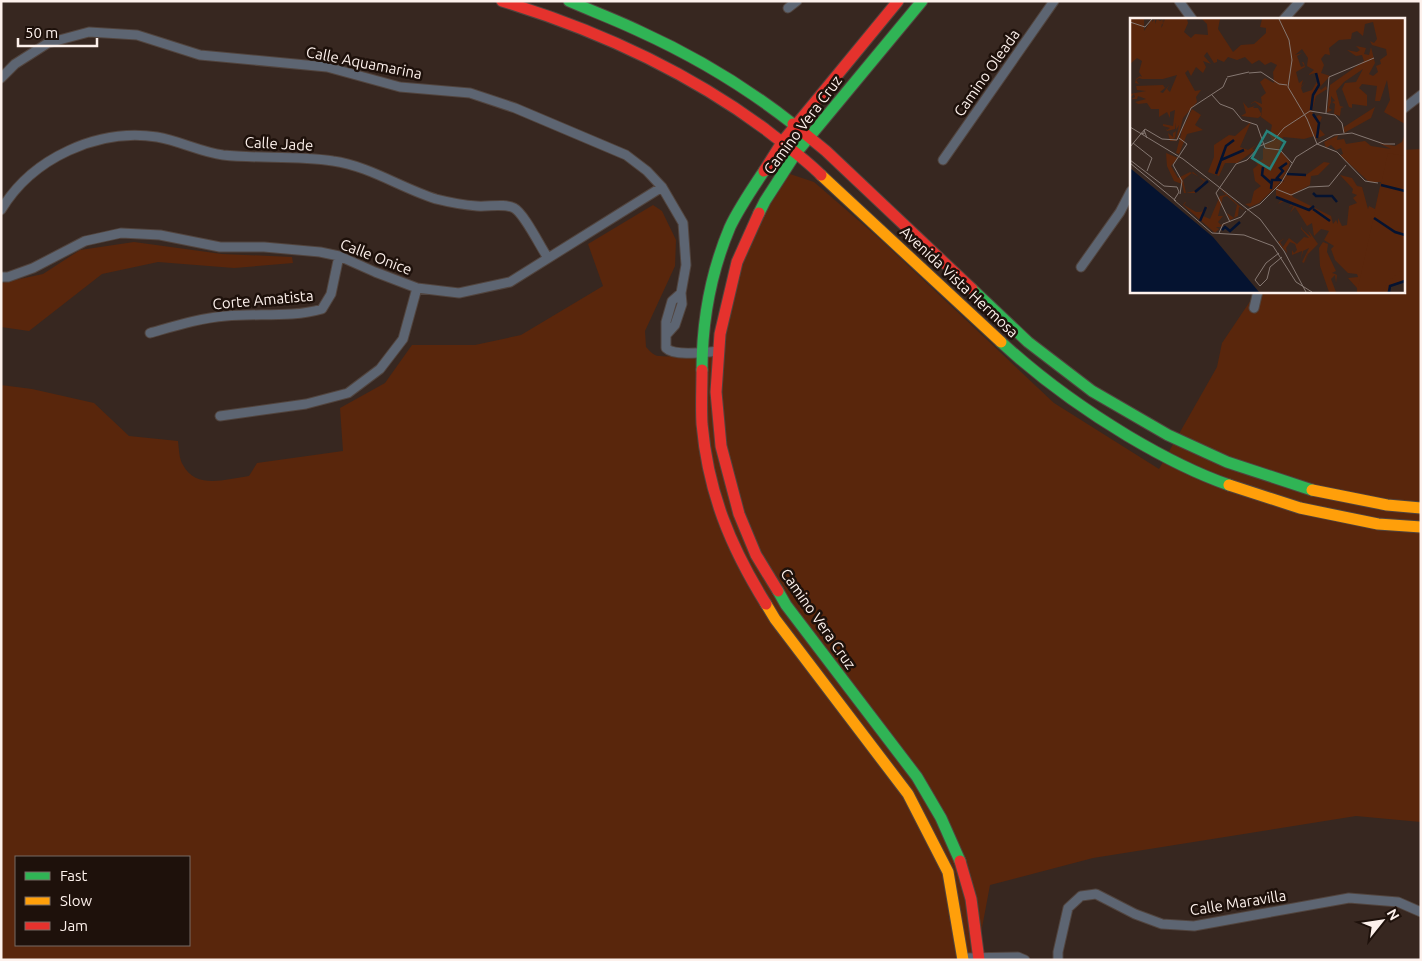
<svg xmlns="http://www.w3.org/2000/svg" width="1422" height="961" font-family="Ubuntu,sans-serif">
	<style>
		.grass { fill: #59260c; fill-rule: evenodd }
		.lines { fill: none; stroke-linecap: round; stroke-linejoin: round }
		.street-casing { stroke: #51443e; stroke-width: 11 }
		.fast-casing { stroke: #51443e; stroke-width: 13 }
		.slow-casing { stroke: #51443e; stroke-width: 13 }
		.jam-casing { stroke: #51443e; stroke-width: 13 }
		.street { stroke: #5d6572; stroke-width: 9 }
		.fast { stroke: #30b455; stroke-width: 11 }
		.slow { stroke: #ff9f0a; stroke-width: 11 }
		.jam { stroke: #e5322d; stroke-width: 11 }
		.labels { text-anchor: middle; stroke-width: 5; stroke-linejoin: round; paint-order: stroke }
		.street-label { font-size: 15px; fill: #fdf1ec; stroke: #1e110b }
		.inset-river { fill: none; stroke: #051330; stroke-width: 2.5 }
		.inset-road { fill: none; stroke: #867872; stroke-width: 1 }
		.view { fill: #27827b; fill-opacity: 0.15; stroke: #27827b; stroke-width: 2.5 }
		.inset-edge { fill: none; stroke: #fdf1ec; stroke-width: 2.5 }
	</style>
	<rect width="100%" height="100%" fill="#372720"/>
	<path class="grass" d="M1421,149v673l-65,-6 -263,42 -103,27 -14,75h-975v-575l31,4 62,14 35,33 49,5c1,8 1,18 5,24 13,25 43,14 66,11l8,-13 86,-12 -3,-43 45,-25 27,-38h63l46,-10 82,-49 -15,-42 65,-39 9,6 14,29 -1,26 -30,65 1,16c2,2 5,6 9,8 7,4 55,-2 67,-2 8,-35 13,-71 26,-105 10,-26 25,-50 39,-75l27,9 67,58 173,163 105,66 58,-102 5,-24 35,-52h146v-141zM16,857h173v88h-173z
		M134,242l88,12 70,3 1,6 -59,5 -76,-6 -56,12 -73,57 -28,-4v-44l42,-9 37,-24z"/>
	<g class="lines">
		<defs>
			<path id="street" d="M1179,1l13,18
				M788,8l9,-7
				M1284,19l16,-18
				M1,78l14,-14 33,-21 41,-11 48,3 63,20 127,12 73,20 70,6 45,15 111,47 21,16 15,16 21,36 3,42 -5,28 1,11 -7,21 -8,9
				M1403,109l18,-14
				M943,160l111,-159
				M1,210c31,-52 97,-82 156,-73 23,4 44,15 66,18 36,4 73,0 110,6 36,5 68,27 103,38 12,3 28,6 41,7 11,1 27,-3 37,2 10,5 27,40 34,50
				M1081,267l39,-55 11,-21
				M1,277h7l25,-9 52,-27 36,-8 39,2 60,12h44l56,5 19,4 36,16 42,16 42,5 51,-11 152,-95
				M681,293l-9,8 -6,21v26c9,9 40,4 53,3
				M1254,308l4,-17
				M150,333c25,-7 50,-15 76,-17 32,-3 65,2 96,-7l9,-15 8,-38
				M220,416l86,-12 42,-11 32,-24 23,-30 14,-51
				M963,958l55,-1 7,3
				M1058,960v-8l10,-44 13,-12 15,-2 39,20 27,10 32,2 155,-28 49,4 23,10"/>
			<path id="fast" d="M569,1c23,10 47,19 70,30 55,25 107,56 154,93
				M759,213l6,-12 31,-48 126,-152
				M972,289l56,53 64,49 76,44 59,27 85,28
				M1001,342c39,36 82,67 127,94 32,19 66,37 101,49
				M702,370c0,-49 9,-98 28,-143 9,-19 22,-38 34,-56
				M778,591l8,14 131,172 24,41 19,43"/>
			<path id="slow" d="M821,175l180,167
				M1229,485l71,23 78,16 43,3
				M1312,490l75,15 34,3
				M766,604l9,15 133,175 40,78 15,88"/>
			<path id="jam" d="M502,1c95,29 183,69 263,128 19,15 39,29 56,46
				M793,124l33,27 146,138
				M764,171l19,-30 115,-140
				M759,213l-22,49 -17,72 -4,58 5,54 18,68 17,41 22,36
				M702,370c0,18 -1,36 0,54 6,68 28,122 64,180
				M960,861l11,38 8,61"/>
		</defs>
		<use href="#street" class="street-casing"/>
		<use href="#fast" class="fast-casing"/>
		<use href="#slow" class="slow-casing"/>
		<use href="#jam" class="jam-casing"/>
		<use href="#street" class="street"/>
		<use href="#fast" class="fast"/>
		<use href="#slow" class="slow"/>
		<use href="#jam" class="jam"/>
	</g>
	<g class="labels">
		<g class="street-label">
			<text transform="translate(364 63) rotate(11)" y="5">Calle Aquamarina</text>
			<text transform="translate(987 73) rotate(-55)" y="5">Camino Oleada</text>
			<text transform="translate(803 125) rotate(-53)" y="5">Camino Vera Cruz</text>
			<text transform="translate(279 144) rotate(3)" y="5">Calle Jade</text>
			<text transform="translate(376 257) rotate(21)" y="5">Calle Onice</text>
			<text transform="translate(959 282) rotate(43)" y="5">Avenida Vista Hermosa</text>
			<text transform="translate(263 300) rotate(-5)" y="5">Corte Amatista</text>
			<text transform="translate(818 619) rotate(55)" y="5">Camino Vera Cruz</text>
			<text transform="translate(1238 903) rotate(-9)" y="5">Calle Maravilla</text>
		</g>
	</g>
	<g transform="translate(1130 18)">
		<rect width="275" height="275" fill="#372720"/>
		<path d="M0,1h14v12l8,-12v3l3,-3v5l2,-5 3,2 3,-2 -2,9 2,-3 -1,-2 2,-4 -1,5 2,-5h22l1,4 -4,9 7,6 4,-4 13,1 -1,-11 -5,-5h18l-2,10 15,23 8,-7 13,-1 12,-11v-5l-6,-1 2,-8h143v105l-21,-12 6,-12 -3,-20 -7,21h-5l2,-15 -15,-2 -3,4 8,7v11l-15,-2v4l-3,-1 -7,-18 3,-6 11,-1 7,-13 -19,13 -8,9 4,15 4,1 -3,1 -1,8 -6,-2 1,-10 -3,-2 3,-1 -4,-5v6l-2,6 3,2 -4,2 6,2 -7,-2 3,-27 34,-24 -2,-6 -6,1 -9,-6 10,2 3,-2 -4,-4 10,2 -2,6 5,1 2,-8 4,16 -6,11 4,2 5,-4 -2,-6 5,-2 -1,-4 7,-5 -1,-6 -14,-4 -2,-4 4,2 3,-4 -4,-17 -8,2 -2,12 -6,-5 -5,2 -1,6 -12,1 -10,8 1,7 -5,-1 -4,5 3,6 -3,8 9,3 -11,12 2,2 5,-4 1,3 -11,7 -4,15 2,7 5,-3 3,2 -4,10 7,8 -10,4 -1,-3 -10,3 -21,-2 -4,12 11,13 -2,7 -10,16 -19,18 -9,4 -5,-3 6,-1 3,-12 7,-5 -6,-5 -2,-12 5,-4 -2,-2 4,-8 -3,8 6,-4v-11l3,1 -2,-4 9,-4 -3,-5 2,-11 -11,-8 1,-9 -7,-6 -5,2 5,-3 7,3 -1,-7 5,-4 -6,-11 5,-4 9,5 -1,-11 4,-7 -6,-3 -6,3 -6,-5 -7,4 -7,-7 -8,3 -9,-3 -4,5 -7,-3v3l-3,1 -7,-11 -3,4 7,8 -8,-3 3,6 -3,6 -7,-6 -5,9 -3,-6 -3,3 10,18 6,-1 -5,7 1,5 -14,16 -5,20 -2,3h-6l-2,-8 5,4v-4l3,-2 -1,7 -4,2h5l3,-15 -3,5v-7l-1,6 -8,2 -2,-3 2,2 3,-2 -7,-2v-2l10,2 2,-16 -5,2v6l-3,-6 -8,5v-8h-8l-4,-6 -9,1 -3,-2 11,-3 -8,-3 -1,3h-6l4,-2 -1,-3 -4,4v-4l16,-3 -9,-1 -1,-4 27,-1 2,3 -5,4 3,1 7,-9 -3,5 3,3 7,-17 -14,4h-21l-3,-1 -3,2 3,4 -4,-1 1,-4 4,-3 2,1 -3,-5 3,-11 -5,-3 -7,6zM172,31l6,9 -1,8 7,4 -6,5 7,-2 3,7 -6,10 -9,3 -2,-5 4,-6 -4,5 2,-7 -4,3 -3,-11 9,-5 -1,-4 -1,-1h-1l2,4 -3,1 -4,-11 5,-3 -7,2zM113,84l5,6 7,-2 -2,2h5l4,7 -4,3 -17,-2 5,-3zM245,89l-4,11 -27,15v-6zM62,91l9,6 -6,10 8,5 -16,4 -8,20 -3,-1 6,-23zM121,104l-11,25 8,3 8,-5 -4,4 3,1 -18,13h-12l-6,13 -11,-4 6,-15v-12l15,-10 6,1zM275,116v146l-14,5 -4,7h-30v-4l-9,-10 10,-1 -1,-3 -9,-1 -13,-13 -4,-11 3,-3 -10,-6 5,-9 -8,-2 -7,7 -2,-13 -5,3 -12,-19 -5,6 4,-8 -5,2 3,-4 -8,-2 -6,3 4,-5 -6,-2v-8l10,-14h20l18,-13 6,1 -12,12 -7,1 -1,9 -18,10 1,2 38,19 2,8 3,-4 2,4v-6l4,8 5,-1 2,-19 8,-3 -4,-5 4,-3 -5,-2 1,-4 -13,-14 12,3 5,8 5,1 6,22 1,-3 6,3 6,-27h-12l-29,-27 3,-1 -2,-6 -5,2 -5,-5 -5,3 -2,-6 14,-7 -1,5 7,-1 2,5 19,-3 6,5 20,3 -12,-6 16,3 7,-4zM36,135l12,5 -7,8 7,12 12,-6 15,8 -9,13h-12l-2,-9 -8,-3 -7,-15zM63,154l11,9 -9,10 -9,2 -3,-13zM89,169l26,24 -6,-4 -1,9 -8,4 -3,-7 7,5 3,-13 -10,-9 -4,1 -5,19h5l-5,6 3,3 8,-4 -9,6h-4l3,2 -4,4 -32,-28 2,-3h1l-2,3 12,7h5l7,-6 -5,10 7,3 10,-23 6,-1zM172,208v3l9,8 -3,-7 10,14 -10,10 -3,9 3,-11 -4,11 -2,-1 7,-14 -6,3 -2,9 1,-9 -10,4v-5l2,3 3,-3 -2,-6 -5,-2 -4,6 1,5 -9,-11 7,-4 -5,4 3,5 6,-9 8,6 7,-7 5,1 -8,-9zM193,224l5,2 -1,8 9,19 -4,2 3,1 2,1 -1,8 -1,-8 -4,4 5,13h-7l-9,-26 -1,-18z" fill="#59260c" fill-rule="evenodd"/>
		<path d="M275,132v118l-18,14 -5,10h-25l31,-139 16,3z" fill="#59260c"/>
		<path d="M0,150l83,69 46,55h-129z" fill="#051330"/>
		<path class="inset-river" d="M181,92l2,-15 6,-10 -3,-12M183,96l6,9 -2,15M91,142l5,-14 8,-6M133,149l-1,8 9,8M86,156l5,-14 23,-10M157,156l19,1M251,167l24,6M141,171l1,-9h8l-3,-2 6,-7 -3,-3 7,-5M65,174l13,-11M183,175l3,3h16l5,6M146,179l33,13 5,-4M183,191l17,12M244,200l21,14 10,3M70,203l6,-14M92,212l3,-3 5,4 10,-9M259,274l1,-6 15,-5"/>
		<path class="inset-road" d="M0,4l15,5 7,-8M119,55l12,-1 18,12 8,1M97,59l22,-5M82,77l8,9 13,5 9,11 15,5 8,23 15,2 12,13M196,95l3,-36 45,-19M0,109l53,32 77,60 24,32 22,41M11,115l3,1v-4l3,8M49,120l8,6 -14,21 9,16 -2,13M3,125l19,15 -5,13M0,129l15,-18 17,10 15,1 14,-32 32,-21 4,-9M0,142l34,26 13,1 2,5 -5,8M0,145l46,38M248,165l-13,-2 -28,-29 -20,-8 17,-9 18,-2 32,11h11M146,171l15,6 18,-8 20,-1 17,-21M44,182l38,33 32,2 29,11 23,36 16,10M117,192l13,-6 21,-21 15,-26 21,-13 -10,-25 -19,-32 4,-27 -3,-20 -10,-21M100,204l-14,-29 20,-29 11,-4 13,-14 14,-6 10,-12 26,-17 25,4 7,8 2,10M89,215l4,-9 18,-7 5,-6M136,245l-11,17 5,6 7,-7 3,-12 12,-10M136,245l13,-10"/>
		<path class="view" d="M137,113l18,11 -15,27 -18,-11z"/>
		<rect width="275" height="275" class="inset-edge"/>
	</g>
	<rect width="1422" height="961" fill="none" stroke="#fdf1ec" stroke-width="5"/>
	<rect x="15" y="856" width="175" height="90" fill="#1e110b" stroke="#776b65"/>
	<rect x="25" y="872" width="25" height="8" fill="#30b455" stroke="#776b65"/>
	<text x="60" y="881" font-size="15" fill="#fdf1ec">Fast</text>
	<rect x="25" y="897" width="25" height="8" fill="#ff9f0a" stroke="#776b65"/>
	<text x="60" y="906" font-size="15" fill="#fdf1ec">Slow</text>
	<rect x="25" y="922" width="25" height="8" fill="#e5322d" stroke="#776b65"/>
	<text x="60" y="931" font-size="15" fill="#fdf1ec">Jam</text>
	<g transform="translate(1382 921) rotate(60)" stroke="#1e110b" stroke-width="4" paint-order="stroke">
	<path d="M0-4L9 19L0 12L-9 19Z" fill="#fdf1ec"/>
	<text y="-8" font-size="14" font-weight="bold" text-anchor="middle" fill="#fdf1ec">N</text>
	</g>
	<path d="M18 38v8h79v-8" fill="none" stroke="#fdf1ec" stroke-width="2.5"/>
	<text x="25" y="38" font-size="15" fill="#fdf1ec" stroke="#1e110b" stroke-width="4" paint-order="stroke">50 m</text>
</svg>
